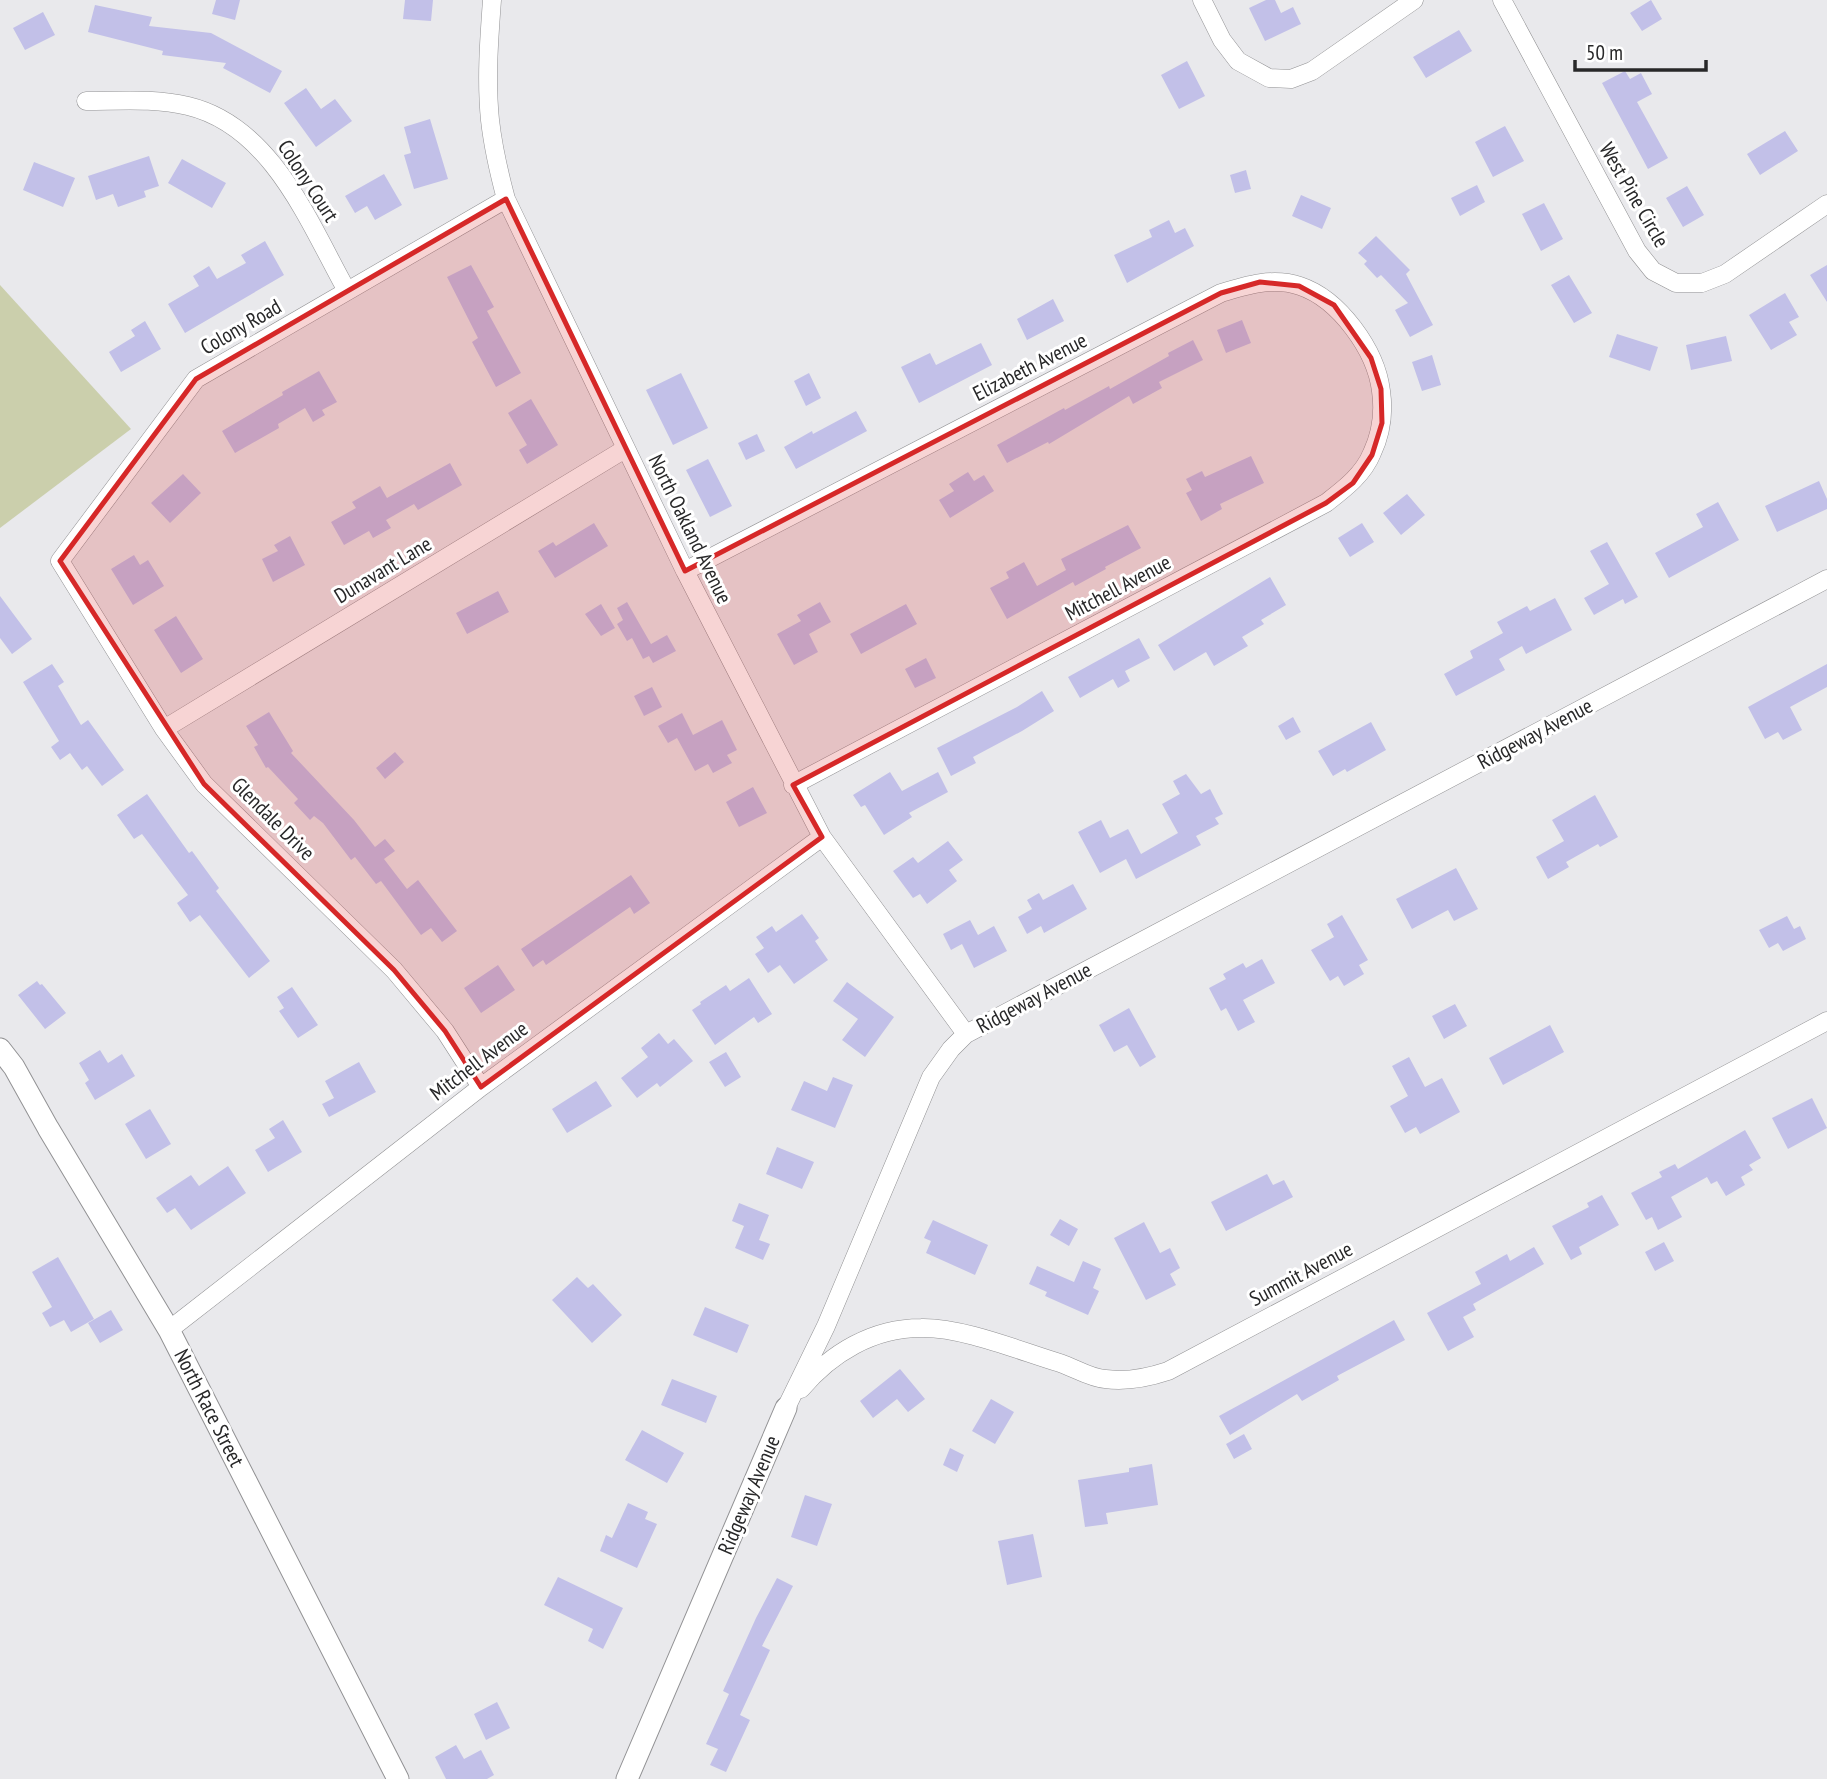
<svg xmlns="http://www.w3.org/2000/svg" width="1827" height="1779" font-family="'PT Sans Narrow',sans-serif">
	<style>
		.green { fill: #cbcfac }
		.building { fill: #c2c0e8 }
		.lines { fill: none; stroke-linecap: round; stroke-linejoin: round }
		.minor-casing { stroke: #929294; stroke-width: 19 }
		.tertiary-casing { stroke: #929294; stroke-width: 23 }
		.minor { stroke: #fff; stroke-width: 18 }
		.tertiary { stroke: #fff; stroke-width: 21 }
		.marked { fill: #d62828; fill-opacity: 0.2; stroke: #d62828; stroke-width: 5; stroke-linejoin: round }
		.labels { text-anchor: middle; stroke-width: 6; stroke-linejoin: round; paint-order: stroke }
		.street-label { font-size: 21px; fill: #282829; stroke: #fff }
	</style>
	<rect width="100%" height="100%" fill="#e9e9ec"/>
	<path class="green" d="M0,285l131,144 -131,99z"/>
	<path class="building" d="M216,0h24l-5,20 -23,-6z
		M405,0h28l-2,21 -28,-2z
		M1266,0h9l6,13 12,-6 8,17 -36,17 -16,-33z
		M1651,0l11,19 -20,12 -12,-18z
		M95,5l57,12 -3,9 62,7 71,38 -12,22 -47,-25 3,-5 -64,-8 1,-4 -75,-19z
		M43,12l12,23 -30,15 -12,-22z
		M1459,30l13,21 -46,27 -13,-21z
		M1187,61l18,35 -26,13 -18,-34z
		M1625,71l5,8 11,-6 11,21 -15,8 31,56 -20,11 -46,-86z
		M306,88l15,21 14,-10 17,22 -36,26 -32,-44z
		M430,119l18,60 -34,10 -10,-34 7,-2 -7,-26z
		M1505,126l19,35 -31,16 -18,-35z
		M1785,131l13,20 -38,24 -13,-21z
		M149,156l10,30 -15,5 2,6 -28,10 -5,-13 -17,6 -8,-24z
		M182,159l44,24 -14,25 -44,-25z
		M34,162l41,16 -12,29 -40,-17z
		M1246,170l5,19 -16,4 -5,-18z
		M384,174l18,31 -27,15 -8,-14 -12,7 -10,-17z
		M1477,185l8,17 -25,14 -9,-18z
		M1687,186l17,29 -21,12 -17,-29z
		M1301,195l30,13 -9,21 -30,-13z
		M1544,203l19,36 -22,12 -19,-37z
		M1169,220l6,13 10,-5 9,18 -67,37 -13,-28 38,-18 -3,-7z
		M1376,236l34,34 -4,4 27,51 -23,12 -15,-27 13,-7 -27,-28 -4,3 -13,-14 3,-3 -9,-8z
		M265,241l19,34 -99,58 -17,-29 31,-18 -6,-10 16,-10 8,13 29,-16 -5,-8z
		M471,265l23,42 -7,4 34,62 -25,14 -24,-45 6,-4 -31,-61z
		M1827,265v37l-17,-27z
		M1569,275l23,38 -18,10 -23,-38z
		M1785,293l14,24 -10,5 8,13 -26,15 -22,-35z
		M1053,299l11,22 -37,19 -10,-21z
		M1242,320l9,23 -25,10 -9,-23z
		M145,321l16,28 -40,23 -12,-20 26,-16 -4,-6z
		M1617,334l41,13 -8,24 -41,-14z
		M1726,336l6,25 -41,9 -5,-25z
		M1193,340l10,20 -44,22 3,6 -29,16 -4,-8 -80,48 -1,-2 -41,21 -10,-18 67,-37 1,2 44,-24 1,3 59,-33 -1,-3z
		M981,343l11,22 -73,38 -18,-36 29,-14 6,12z
		M1432,355l9,30 -19,6 -10,-29z
		M319,371l18,31 -15,8 3,5 -12,7 -8,-14 -27,16 1,4 -44,25 -13,-22 61,-36 -1,-3z
		M681,373l27,55 -35,17 -27,-55z
		M809,373l12,25 -15,8 -12,-25z
		M531,399l27,46 -31,19 -8,-14 8,-5 -19,-32z
		M856,411l11,20 -71,38 -12,-22 28,-16 1,3z
		M757,434l8,17 -19,9 -8,-17z
		M1251,456l13,27 -44,21 2,5 -21,12 -15,-28 6,-3 -6,-11 16,-8 3,6z
		M708,459l24,47 -22,11 -24,-47z
		M450,463l12,22 -44,25 -4,-6 -28,16 5,8 -18,10 -4,-7 -25,14 -13,-23 25,-14 -4,-6 28,-16 7,12z
		M968,472l6,9 10,-6 10,16 -44,27 -11,-18 15,-9 -5,-7z
		M183,474l18,19 -31,30 -19,-20z
		M1819,481l8,18v10l-50,23 -12,-26z
		M1407,494l18,21 -24,20 -18,-22z
		M1718,502l21,38 -70,38 -14,-25 48,-26 -7,-13z
		M594,523l14,23 -53,32 -17,-27 15,-9 3,4z
		M1362,523l12,19 -24,15 -12,-19z
		M1128,525l13,23 -36,19 1,2 -31,17 -2,-4 -66,37 -17,-31 19,-10 -3,-6 18,-10 13,24 29,-16 -5,-11z
		M290,536l15,29 -32,17 -11,-23 16,-8 -4,-6z
		M1607,542l31,55 -13,7 -2,-5 -29,16 -10,-17 25,-14 -19,-33z
		M134,555l6,10 8,-5 16,26 -31,19 -22,-36z
		M1270,577l16,28 -25,15 3,4 -22,13 6,9 -34,20 -8,-14 -32,19 -16,-26z
		M498,591l11,21 -42,22 -11,-21z
		M0,596l32,43 -20,15 -12,-16z
		M1555,598l17,32 -46,24 -4,-8 -23,13 6,11 -49,26 -12,-22 29,-16 -3,-7 33,-18 -6,-11 30,-16 3,5z
		M627,602l24,42 16,-9 9,16 -23,12 -4,-7 -6,3 -11,-21 -5,3 -10,-17 6,-4 -6,-12z
		M820,602l11,20 -22,12 9,18 -24,13 -17,-31 24,-13 -4,-6z
		M601,604l14,24 -14,8 -16,-22z
		M906,604l11,20 -56,30 -11,-20z
		M176,616l27,43 -22,14 -27,-43z
		M1139,638l11,20 -25,13 5,10 -12,7 -5,-9 -33,19 -12,-21z
		M926,658l10,20 -21,10 -10,-19z
		M52,664l12,18 -6,4 23,39 7,-5 36,50 -22,16 -15,-20 -5,4 -12,-17 -10,7 -9,-13 8,-6 -36,-59z
		M1827,664v23l-37,20 12,23 -19,10 -5,-8 -13,7 -17,-32z
		M652,687l10,20 -18,9 -10,-20z
		M1042,691l12,20 -32,20 -49,26 3,6 -25,13 -14,-28 80,-41z
		M269,712l24,39 -2,2 63,67 21,27 10,-8 10,12 -11,8 23,30 11,-9 39,51 -15,11 -11,-14 -10,7 -40,-54 -5,3 -21,-27 -4,3 -28,-37 -9,-7 -4,4 -16,-17 4,-4 -30,-32 -2,1 -12,-21 4,-2 -12,-19z
		M682,713l11,22 29,-15 15,30 -10,5 5,8 -19,10 -5,-9 -13,7 -18,-33 -9,5 -10,-17z
		M1293,717l8,15 -15,8 -8,-14z
		M1371,722l15,28 -39,22 -2,-3 -12,7 -15,-25z
		M395,752l9,10 -19,17 -9,-11z
		M890,772l12,19 36,-19 10,20 -39,21 3,4 -28,18 -19,-30 -4,2 -8,-12z
		M1186,774l15,20 9,-5 13,25 -8,4 4,6 -23,12 5,9 -65,34 -10,-20 -26,14 -22,-41 23,-12 9,18 18,-9 13,25 37,-21 -16,-29 18,-10 -7,-13z
		M753,787l14,26 -28,14 -13,-25z
		M147,794l42,59 3,-2 27,37 -3,3 54,70 -21,17 -49,-63 -10,7 -13,-19 11,-8 -46,-61 -8,5 -17,-24z
		M1595,795l23,42 -18,10 -2,-3 -32,18 3,5 -21,12 -12,-22 28,-16 -12,-21z
		M948,841l15,19 -14,10 8,11 -30,23 -7,-10 -7,4 -20,-27 20,-14 5,6z
		M1456,868l22,41 -24,12 -6,-11 -36,19 -16,-30z
		M631,875l19,28 -16,11 -4,-7 -84,58 -3,-5 -10,7 -12,-18z
		M1073,884l14,25 -43,24 -3,-7 -14,8 -9,-17 14,-8 -5,-9 12,-7 4,7z
		M802,914l17,24 -4,3 13,19 -34,24 -14,-19 -12,8 -13,-19 9,-6 -8,-11 16,-11 4,6z
		M1342,915l26,45 -9,5 5,9 -20,12 -6,-10 -8,5 -19,-31 23,-13 -7,-13z
		M1787,916l7,13 6,-3 6,13 -23,12 -5,-8 -9,5 -10,-18z
		M970,920l8,15 16,-9 13,25 -33,17 -12,-24 -11,6 -8,-16z
		M1262,959l13,24 -32,17 12,22 -17,9 -12,-23 -5,3 -12,-23 17,-9 -3,-5 20,-11 3,5z
		M498,965l17,25 -34,23 -17,-25z
		M749,978l23,36 -14,9 -4,-6 -39,28 -23,-35 9,-6 -1,-2 26,-17 4,6z
		M37,981l3,4 2,-1 24,29 -21,16 -27,-34z
		M847,982l47,35 -29,40 -23,-17 16,-21 -25,-18z
		M292,987l26,38 -20,13 -19,-27 5,-3 -7,-11z
		M1455,1004l12,22 -23,13 -12,-23z
		M1129,1008l27,49 -16,10 -13,-22 -13,7 -15,-27z
		M1550,1025l14,27 -61,33 -14,-27z
		M659,1033l9,11 6,-5 19,22 -33,26 -3,-4 -20,15 -16,-20 27,-21 -7,-9z
		M100,1050l8,13 14,-9 13,22 -40,24 -10,-17 4,-3 -10,-17z
		M726,1052l15,25 -16,10 -16,-25z
		M1409,1057l16,30 17,-9 18,34 -40,22 -4,-7 -11,6 -15,-27 18,-10 -16,-30z
		M359,1062l17,30 -47,25 -7,-13 12,-6 -9,-17z
		M833,1077l20,8 -18,43 -44,-18 13,-29 23,10z
		M596,1081l16,25 -45,27 -15,-24z
		M1812,1098l15,30 -39,21 -16,-31z
		M150,1109l21,35 -25,15 -21,-35z
		M283,1120l19,32 -34,20 -13,-22 20,-12 -6,-9z
		M1745,1130l16,28 -12,7 4,5 -12,7 4,8 -19,11 -9,-15 -6,3 -4,-7 -36,20 11,20 -24,13 -6,-13 -6,3 -15,-27 31,-16 -3,-5 16,-8 3,5z
		M777,1147l37,15 -12,27 -36,-15z
		M228,1166l18,27 -55,37 -16,-22 -8,5 -11,-15 35,-23 8,11z
		M1267,1174l6,11 11,-5 9,17 -67,34 -15,-29z
		M1602,1195l17,30 -40,22 3,7 -11,6 -19,-34 37,-19 -2,-4z
		M739,1203l30,12 -10,25 11,4 -7,16 -28,-12 9,-22 -12,-5z
		M1060,1219l18,10 -9,17 -19,-11z
		M933,1220l55,25 -13,30 -49,-22 5,-12 -7,-3z
		M1144,1222l16,31 10,-5 10,20 -10,6 6,11 -30,15 -32,-62z
		M1664,1242l10,19 -19,10 -10,-19z
		M1534,1247l10,17 -71,40 3,6 -13,7 11,20 -26,14 -21,-38 54,-29 -6,-12 32,-18 3,7z
		M58,1257l36,62 -23,13 -7,-12 -14,7 -8,-14 10,-6 -20,-35z
		M1083,1261l18,8 -8,19 6,3 -11,24 -43,-19 2,-4 -18,-8 8,-18 37,16z
		M577,1277l11,11 5,-4 29,31 -30,28 -40,-43z
		M705,1307l44,18 -12,28 -44,-18z
		M111,1310l12,20 -23,13 -12,-20z
		M1394,1320l11,20 -68,36 2,4 -37,21 -5,-7 -67,41 -11,-19z
		M900,1369l25,30 -17,13 -11,-13 -24,19 -13,-17z
		M672,1379l45,17 -11,27 -45,-18z
		M991,1399l23,13 -19,32 -23,-13z
		M642,1430l42,23 -17,30 -42,-23z
		M1244,1434l8,15 -18,10 -8,-15z
		M950,1448l14,7 -7,17 -14,-7z
		M1152,1464l6,41 -52,8 2,11 -23,3 -7,-47 51,-8v-4z
		M805,1495l27,9 -15,42 -26,-9z
		M628,1503l20,9 -3,7 12,5 -20,44 -37,-17 6,-16 6,3z
		M1033,1534l9,43 -35,8 -9,-44z
		M558,1577l65,31 -20,41 -15,-8 5,-12 -49,-24z
		M777,1578l16,8 -31,60 8,4 -30,65 10,5 -24,52 -16,-7 8,-16 -12,-5 23,-50 -6,-3 33,-73z
		M497,1702l13,26 -24,12 -12,-26z
		M456,1745l8,14 17,-9 13,25 -7,4h-41l-11,-22z"/>
	<g class="lines">
		<defs>
			<path id="minor" d="M492,0c-3,40 -6,80 -2,120 3,27 9,53 16,79l179,372 137,266 144,197
				M1202,0l20,40 16,21 31,17 22,1 21,-8 102,-71
				M1502,0l135,251 16,20 23,12h26l23,-9 102,-70
				M86,101c34,0 69,-3 102,5 84,20 121,117 159,185
				M685,571l536,-278c26,-8 52,-16 79,-7 39,13 76,64 81,105 3,21 0,43 -9,62 -9,22 -28,36 -46,50l-533,282
				M164,729l461,-280
				M481,1087l-36,-56 -51,-61 -190,-186 -40,-55 -104,-168 136,-182 310,-180
				M169,1330l312,-243 341,-250
				M801,1389c30,-36 72,-61 120,-61 41,-1 99,23 139,35 15,5 30,15 45,16 22,3 42,-1 63,-8l659,-350
				M786,1408l40,-82 105,-249 20,-28 15,-15 861,-455"/>
			<path id="tertiary" d="M0,1049l14,18 34,61 121,202 229,449
				M627,1779l159,-371"/>
		</defs>
		<use href="#minor" class="minor-casing"/>
		<use href="#tertiary" class="tertiary-casing"/>
		<use href="#minor" class="minor"/>
		<use href="#tertiary" class="tertiary"/>
	</g>
	<path class="marked" d="M506,199l179,372 536,-278 39,-11 39,4 35,19 37,53 10,31 1,34 -10,32 -19,28 -27,20 -533,282 29,52 -341,250 -36,-56 -51,-61 -190,-186 -144,-223 136,-182z"/>
	<g class="labels">
		<g class="street-label">
			<text transform="translate(308 181) rotate(57)" y="7">Colony Court</text>
			<text transform="translate(1634 195) rotate(60)" y="7">West Pine Circle</text>
			<text transform="translate(241 327) rotate(-30)" y="7">Colony Road</text>
			<text transform="translate(1030 367) rotate(-27)" y="7">Elizabeth Avenue</text>
			<text transform="translate(690 529) rotate(64)" y="7">North Oakland Avenue</text>
			<text transform="translate(383 570) rotate(-31)" y="7">Dunavant Lane</text>
			<text transform="translate(1118 588) rotate(-28)" y="7">Mitchell Avenue</text>
			<text transform="translate(1535 734) rotate(-28)" y="7">Ridgeway Avenue</text>
			<text transform="translate(273 819) rotate(45)" y="7">Glendale Drive</text>
			<text transform="translate(1034 998) rotate(-28)" y="7">Ridgeway Avenue</text>
			<text transform="translate(479 1061) rotate(-37)" y="7">Mitchell Avenue</text>
			<text transform="translate(1301 1274) rotate(-28)" y="7">Summit Avenue</text>
			<text transform="translate(209 1408) rotate(63)" y="7">North Race Street</text>
			<text transform="translate(749 1495) rotate(-67)" y="7">Ridgeway Avenue</text>
		</g>
	</g>
	<path d="M1575 60v10h131v-10" fill="none" stroke="#282829" stroke-width="3.5"/>
	<text x="1586" y="60" font-size="21" fill="#282829" stroke="#ffffff" stroke-width="5" paint-order="stroke">50 m</text>
</svg>
